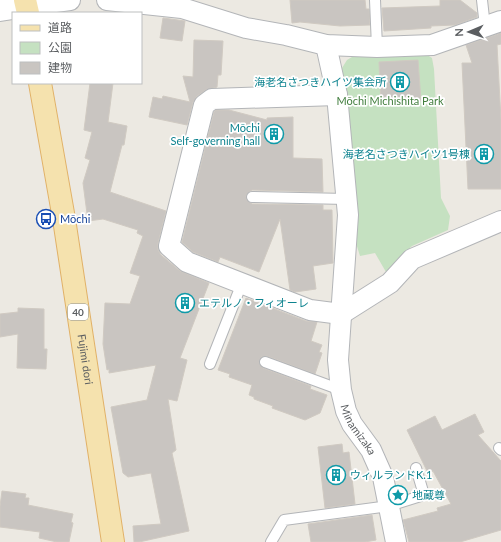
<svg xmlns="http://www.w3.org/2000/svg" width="501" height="542" font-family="Lato,'Noto Sans JP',sans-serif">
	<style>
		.green { fill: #c5e1c1 }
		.building { fill: #c9c5c1; stroke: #d0cac2 }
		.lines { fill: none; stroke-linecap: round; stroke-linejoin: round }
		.service-casing { stroke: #b3b5b8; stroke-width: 12 }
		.minor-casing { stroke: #b3b5b8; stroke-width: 22 }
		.tertiary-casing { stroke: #b3b5b8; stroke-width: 24 }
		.primary-casing { stroke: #e1b167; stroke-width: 24 }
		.service { stroke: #fff; stroke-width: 10 }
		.minor { stroke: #fff; stroke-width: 20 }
		.tertiary { stroke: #fff; stroke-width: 22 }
		.primary { stroke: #f5e2ae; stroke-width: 22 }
		.labels { text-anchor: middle; stroke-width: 3.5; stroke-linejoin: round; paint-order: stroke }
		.shield { fill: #fff; stroke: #8c8e90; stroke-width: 1 }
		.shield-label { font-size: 10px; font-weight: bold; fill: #5b5e61 }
		.culture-label { font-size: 11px; fill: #0d838f; stroke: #fff; text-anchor: end }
		.park-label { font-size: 11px; fill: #427e3e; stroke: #fff }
		.transit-label { font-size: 11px; fill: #164399; stroke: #fff; text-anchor: start }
		.street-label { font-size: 11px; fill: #5b5e61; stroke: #fff }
	</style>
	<rect width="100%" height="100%" fill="#ece9e2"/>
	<path class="green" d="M424,53l8,5 2,11 7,129 9,18 -2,14 -36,16 -10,9 -16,17 -11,-19 -15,3 -5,-16 -13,-172 5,-8 10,-6z"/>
	<path class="building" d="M290,0h75l1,9h3l1,16 -30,1 -40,-4 -8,1z
		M440,0h20l17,13v4l-22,8 -24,1v2l-47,3 -2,-23 58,-2z
		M163,18l22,3 -3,20 -22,-3z
		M501,33v11l-4,1 4,75v69h-33l-6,-126h10l-6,-18z
		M194,40l29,1 -2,34h-3l-1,12 -11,3 -9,6 -4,6 -6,23 -38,-8 4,-20 9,2 1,-3 27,6 -7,-26 10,1z
		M418,60l3,41 -40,3 -2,-42z
		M90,83h23l-5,39 19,4 -3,19h-2l-12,47 56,19 -8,32v7l3,5 19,16 29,12 -29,75 7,2 -10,41 -9,-2 8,51 -4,3 17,78 -50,11h-5l-1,-16 28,-2 -10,-51 -23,4 -5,-4 -12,-66 36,-7 9,-35 -47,8v-4l-2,1 -4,-26 2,-41 25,1 10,-28 -10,-3 13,-37 -6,-3 1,-3 -35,-11 -15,2 -5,-38 7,-23 -5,-2 7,-26 -8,-2z
		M216,110h13l38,10v-2l26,-1v41l29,1 1,33 -71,-2 -3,2 -3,4 1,4 5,4 71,1v5h9l1,53 -20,3 3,23 -21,3 -5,-2 -10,-71 -21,53 -39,-15 -2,5 -25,-10 -11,-10 32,-130z
		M246,298l60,23 11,1 -6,19 11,4 -3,7 3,1 -7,21 -48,-18 -6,1 -2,6 4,5 48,18 -1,3 17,6 -7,18 -15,7 -33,-12 1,-2 -19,-7v-2l-5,-2 3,-10 -23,-8 1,-3 -12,-4z
		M18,308l26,1v40h3l-1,20 -29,-1 1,-34 -18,3v-23l18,-2z
		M475,414l9,18 -6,3 23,26v69l-41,12h-51l-6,-22 35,-9 -1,-3 14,-4 -18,-33 -5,2 -21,-43 28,-14 7,14z
		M342,444l1,9 6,-1 6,52 -30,4 -7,-61z
		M2,491l24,3 -1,4h4l-1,7 45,9 -2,8 2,1 -4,19h-12l-18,-4 1,-6 -40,-5v-21z
		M372,515l4,25 -11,2h-54l-3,-18z"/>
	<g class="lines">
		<defs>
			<path id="service" d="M375,0l2,47
				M482,0l3,27
				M252,197l95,2
				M265,362l76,28
				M210,364l32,-81
				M499,448l2,2
				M271,542l13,-22 105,-14 35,-11 -8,-27"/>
			<g id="minor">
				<path d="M107,0l75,8 64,20 40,7 40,10 51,2 55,-2 69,-24"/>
				<path d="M26,6l44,-6"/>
				<path id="s1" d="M326,45l11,50 11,120 -10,145 3,30 5,21 6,13 19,26 12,27 13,65"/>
				<path d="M337,95l-125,4 -8,6 -35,141 18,16 123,48 31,4 49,-31 22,-24 89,-38"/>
			</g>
			<path id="tertiary" d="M0,10l26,-4"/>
			<g id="primary">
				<path d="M25,0l3,13"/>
				<path id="s2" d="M40,83l24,136 49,323"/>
			</g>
		</defs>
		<use href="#service" class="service-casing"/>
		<use href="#minor" class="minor-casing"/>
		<use href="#tertiary" class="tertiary-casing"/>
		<use href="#primary" class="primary-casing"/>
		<use href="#service" class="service"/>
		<use href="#minor" class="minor"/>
		<use href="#tertiary" class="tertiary"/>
		<use href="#primary" class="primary"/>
	</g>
	<defs>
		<symbol id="building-ring" viewBox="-11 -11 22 22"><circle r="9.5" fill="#fff" stroke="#0f9aa8" stroke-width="1.5"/><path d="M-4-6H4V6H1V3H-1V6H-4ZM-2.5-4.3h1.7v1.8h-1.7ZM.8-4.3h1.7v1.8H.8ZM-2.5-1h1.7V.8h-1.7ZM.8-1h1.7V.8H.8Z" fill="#0f9aa8"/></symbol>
		<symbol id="bus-ring" viewBox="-11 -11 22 22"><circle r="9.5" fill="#fff" stroke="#1a4fb4" stroke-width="1.5"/><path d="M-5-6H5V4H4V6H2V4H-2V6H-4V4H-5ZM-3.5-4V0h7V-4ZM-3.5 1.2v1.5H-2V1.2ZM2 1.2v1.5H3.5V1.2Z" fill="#1a4fb4"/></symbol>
		<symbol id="sight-ring" viewBox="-11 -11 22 22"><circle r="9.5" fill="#fff" stroke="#0f9aa8" stroke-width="1.5"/><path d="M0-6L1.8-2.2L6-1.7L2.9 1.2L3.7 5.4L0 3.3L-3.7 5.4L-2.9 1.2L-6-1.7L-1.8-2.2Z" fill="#0f9aa8"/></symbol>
	</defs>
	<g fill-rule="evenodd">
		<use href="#building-ring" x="389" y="71" width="22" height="22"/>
		<use href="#building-ring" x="263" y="123" width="22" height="22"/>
		<use href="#building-ring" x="473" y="143" width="22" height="22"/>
		<use href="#bus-ring" x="35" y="208" width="22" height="22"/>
		<use href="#building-ring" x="174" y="292" width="22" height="22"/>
		<use href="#building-ring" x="325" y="464" width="22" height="22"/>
		<use href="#sight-ring" x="387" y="484" width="22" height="22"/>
	</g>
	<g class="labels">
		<rect class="shield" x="68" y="304" width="20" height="16" rx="3"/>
		<g class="shield-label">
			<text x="78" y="316">40</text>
		</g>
		<g class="culture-label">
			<text x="386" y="86">海老名さつきハイツ集会所</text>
			<text x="260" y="132">Mōchi<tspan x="260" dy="13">Self-governing hall</tspan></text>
			<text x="470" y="158">海老名さつきハイツ1号棟</text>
			<text x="199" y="307" text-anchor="start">エテルノ・フィオーレ</text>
			<text x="350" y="479" text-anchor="start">ウィルランドK.1</text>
			<text x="412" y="499" text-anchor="start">地蔵尊</text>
		</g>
		<g class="park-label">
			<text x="390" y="105">Mōchi Michishita Park</text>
		</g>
		<g class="transit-label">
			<text x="60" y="223">Mōchi</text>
		</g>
		<g class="street-label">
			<text dy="4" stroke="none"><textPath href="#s2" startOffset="280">Fujimi dori</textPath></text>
			<text dy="4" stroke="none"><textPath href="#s1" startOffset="391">Minamizaka</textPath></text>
		</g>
	</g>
	<rect x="12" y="12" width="130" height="72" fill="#ffffff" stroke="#bdbfc0"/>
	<rect x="20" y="25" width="20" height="6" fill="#f5e2ae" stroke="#bdbfc0"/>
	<text x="48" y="32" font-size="12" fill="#5b5e61">道路</text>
	<rect x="20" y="42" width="20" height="12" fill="#c5e1c1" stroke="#bdbfc0"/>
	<text x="48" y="52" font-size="12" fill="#5b5e61">公園</text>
	<rect x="20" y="62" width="20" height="12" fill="#c9c5c1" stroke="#bdbfc0"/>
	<text x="48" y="72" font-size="12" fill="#5b5e61">建物</text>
	<g transform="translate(469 32) rotate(268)" stroke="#ffffff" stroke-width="3" paint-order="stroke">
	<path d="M0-3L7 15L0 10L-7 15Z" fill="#5b5e61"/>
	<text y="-6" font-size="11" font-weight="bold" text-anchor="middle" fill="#5b5e61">N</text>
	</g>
</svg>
